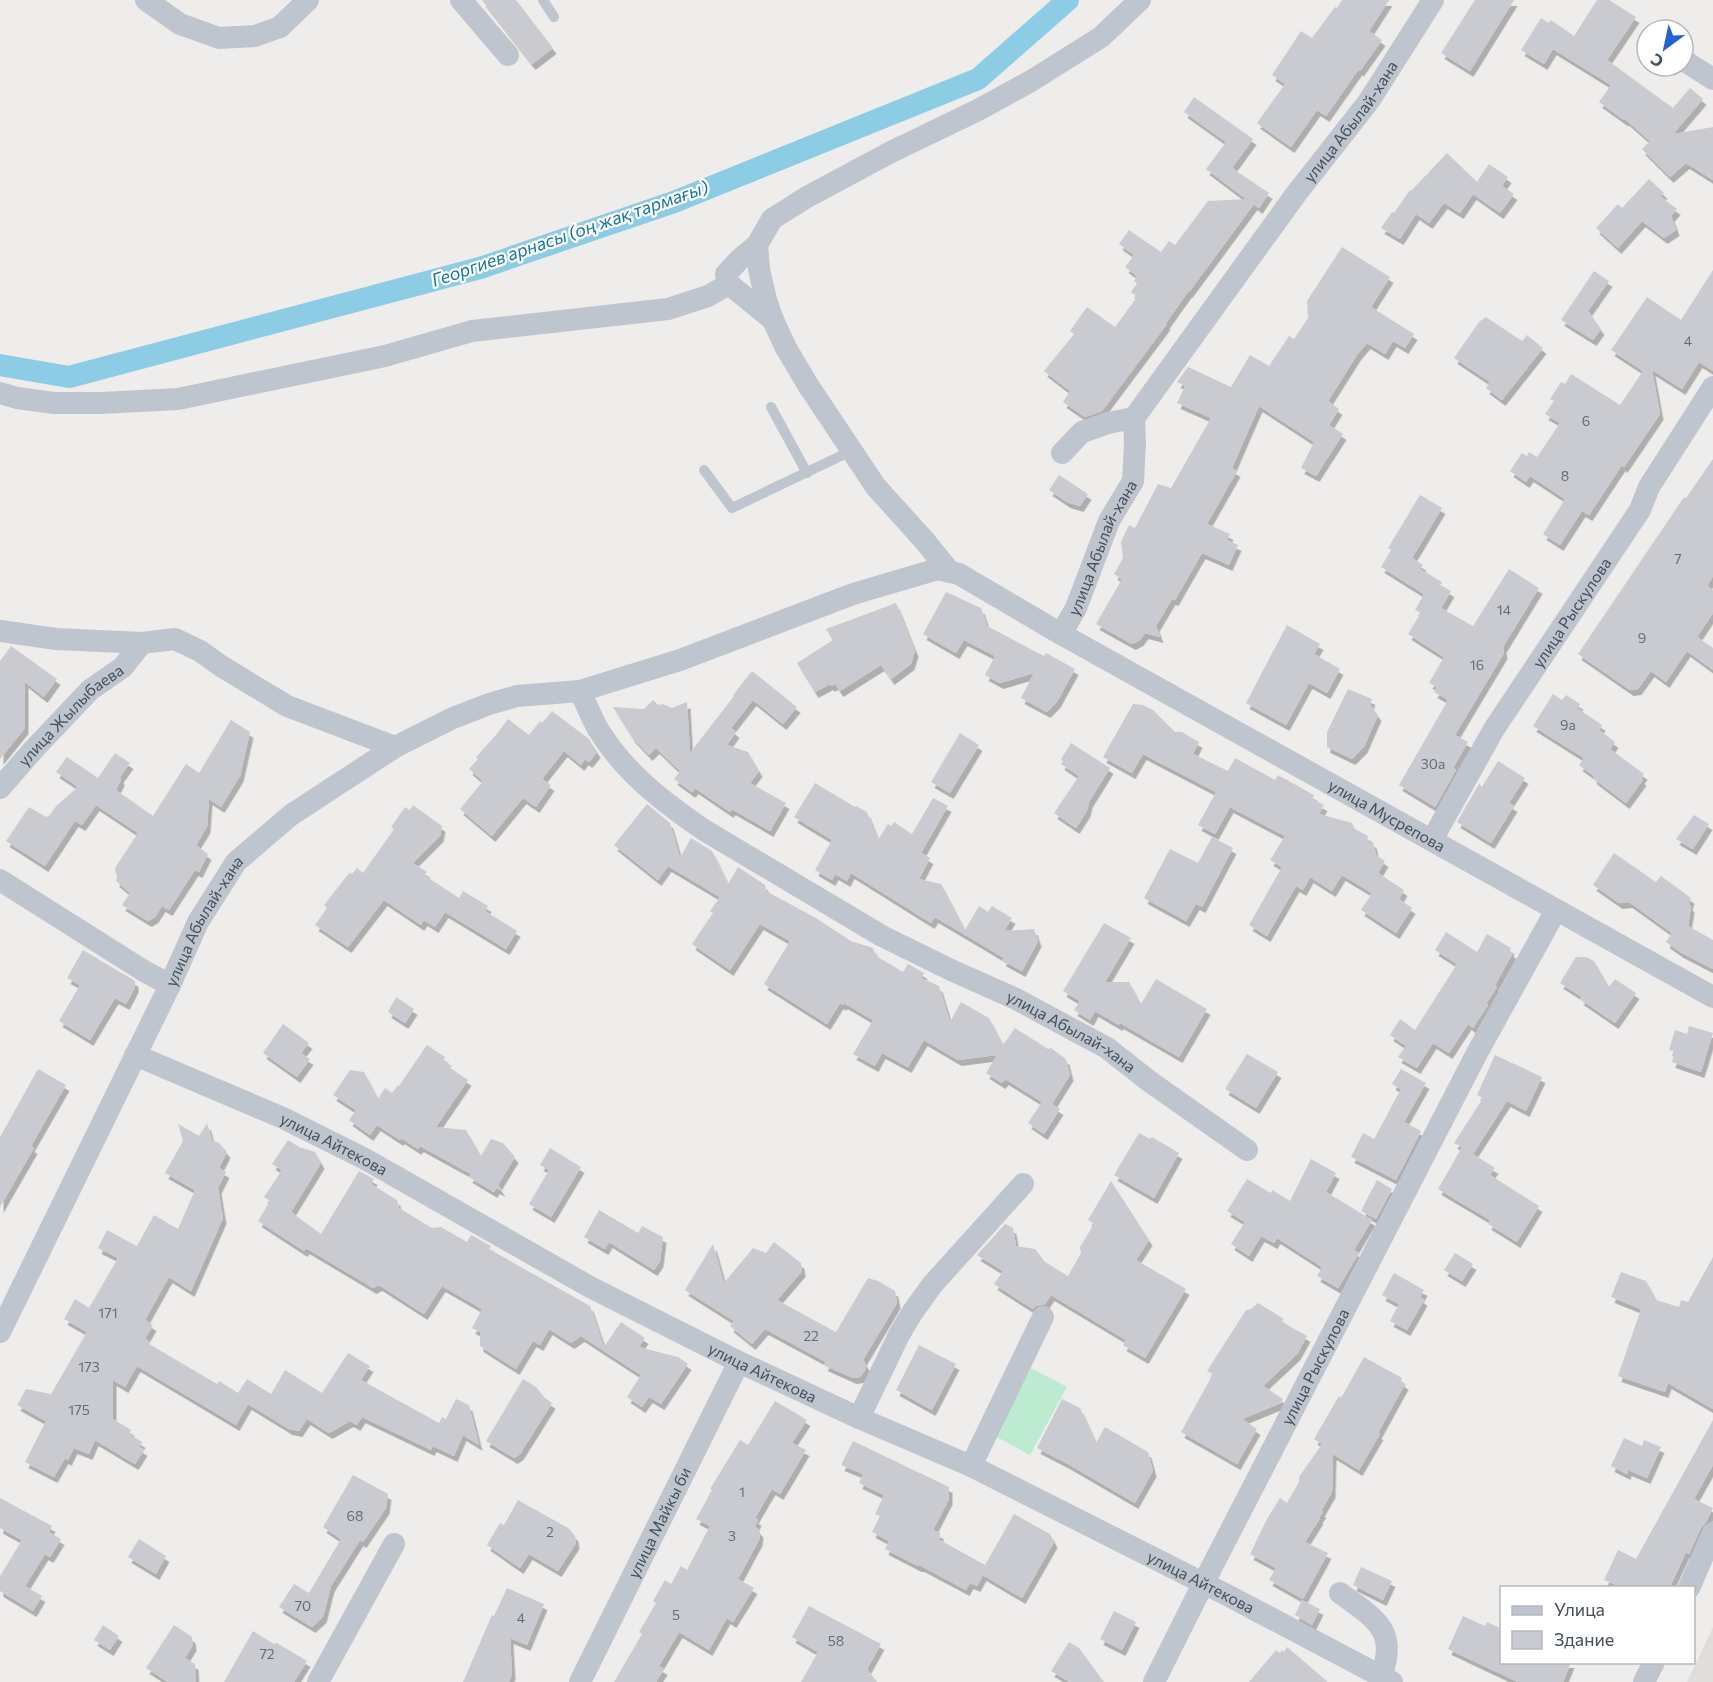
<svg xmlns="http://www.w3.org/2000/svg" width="1713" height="1682" font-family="Commissioner,sans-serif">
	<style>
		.education { fill: #e0dddd }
		.green { fill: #bcebd1 }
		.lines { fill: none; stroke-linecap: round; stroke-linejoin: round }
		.canal { stroke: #8ccce5; stroke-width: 22 }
		.building { fill: #cacbd1; filter: url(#shadow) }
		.lane { stroke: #bec5ce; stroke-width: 10 }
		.street { stroke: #bec5ce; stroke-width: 22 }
		.labels { text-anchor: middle; stroke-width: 4.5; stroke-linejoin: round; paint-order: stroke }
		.number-label { font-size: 14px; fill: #676d76 }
		.street-label { font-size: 16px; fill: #464e58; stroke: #fff }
		.water-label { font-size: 18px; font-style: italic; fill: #16769b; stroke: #fff }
	</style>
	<defs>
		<filter id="shadow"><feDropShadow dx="3.5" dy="6" stdDeviation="0" flood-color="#0004"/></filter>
	</defs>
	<rect width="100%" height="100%" fill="#efecec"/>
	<path class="education" d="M1713,1627v55h-26z"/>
	<path class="green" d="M1031,1368l36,19 -37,68 -35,-19z"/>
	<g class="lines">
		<path class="canal" d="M0,365l69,12 411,-109 194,-66 304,-123 90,-79"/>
	</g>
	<path class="building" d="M482,0h34l37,48 -21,16z
		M1342,0h47l-20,31 13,9 -22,31 -1,-2 -33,47 -9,-6 -26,37 -34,-24 28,-39 -13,-9 29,-44 11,7 23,-31 2,1z
		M1475,0h39l-44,71 -29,-18z
		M1597,0h12l27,17 -29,43 66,48 17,-20 13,11 -30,35 40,-7v53l-27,-17 -16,14 -28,-28 8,-8 -24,-21h-2l-25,-18 12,-17 -58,-36 -9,15 -23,-14 20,-32 8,5 2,-3 23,16z
		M1194,97l59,42 -21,29 37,25 -10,15 -5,-4 -65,88h-1l-22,31 1,1 -65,87 -17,6 -22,-15 7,-11 -26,-20 30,-37 -4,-3 17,-24 28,20 22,-30 -6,-5 6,-9 -3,-2 3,-5 -12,-9 9,-12 -15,-11 10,-14 32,22 8,-11 6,4 33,-44 38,-2 -40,-30 20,-27 -42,-30z
		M1447,153l30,29 12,-18 19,13 -6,9 12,8 -14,19 -27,-19 -13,19 -16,-10 -15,20 -13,-9 -16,25 -19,-11 11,-16 2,1 16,-23 1,1z
		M1649,179l15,14 -4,3 17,13 -6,7 5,14 -12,8 -22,-17 -24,27 -22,-20 22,-24 4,4z
		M1342,247l48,30 -19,30 43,27 -9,14 -12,-7 -8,13 -18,-11 -10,12 -29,46 11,8 -10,16 14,9 -27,42 -15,-8 13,-26 -55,-36 -27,62 5,3 -30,53 23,10 -3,6 11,5 -9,20 -27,-12 -27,47 -3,-1 -16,27 4,11 -15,-4 -5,7 -8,4 -36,-20 26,-45 -8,-5 9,-16 -2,-16 8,-17 6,3 23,-44 13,4 40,-70 -34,-15 8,-17 -8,-4 11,-15 43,20 19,-32 19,11 20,-30 5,3 14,-21 -1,-17z
		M1713,270v101l-14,-9 -17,27 -30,-19 8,44 -36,53 -2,-2 -33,50 -7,-4 -22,34 -17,-11 22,-35 -35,-23 -4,6 -16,-11 12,-18 5,3 2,-4 8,5 23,-34 -15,-9 9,-13 -4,-2 11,-17 4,2 6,-10 49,31 23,-34 -32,-21 36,-53 34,23z
		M1594,271l15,10 -21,30 13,18 -8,11 -32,-20z
		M1486,317l36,24 5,-6 16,13 -41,52 -16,-12 4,-6 -36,-24 25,-36z
		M1713,459v117l-6,10 6,4v23l-16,24 16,11v22l-26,-19 -21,31 -15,-11 -13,18 -8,1 -52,-36 106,-157 2,1z
		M1059,475l29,19 -8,12 -13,-4 -18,-12z
		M1420,495l22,13 -30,50 11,7 -3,4 22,13 -2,3 11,6 -10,17 32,18 36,-57 30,19 -36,59 1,6 -49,82 13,7 -15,26 3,2 -21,37 -36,-22 49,-85 -14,-8 3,-5 -8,-4 15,-26 -36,-23 13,-21 -6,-3 9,-16 -43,-27 10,-17 -3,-2z
		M946,592l35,16 6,18 57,30 2,-3 29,16 -18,33 -10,10 -26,-14 13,-25 -34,10 -15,-8 10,-19 -31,-16 -8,13 -33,-19z
		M896,603l19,48 -4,13 -20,15 -10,-14 -41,26 -5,-7 -4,2 -1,-2 -15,8 -18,-29 36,-23 -7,-11z
		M1287,625l33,19 -6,10 26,15 -13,24 -18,-10 -23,42 -40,-22z
		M11,646l46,33 -13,18 -19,-15v46l-25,31v-98z
		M752,671l45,36 -14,17 -30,-24 -22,28 5,4 -9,13 21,7 11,19 -9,12 36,20 -16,28 -38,-22 -2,3 -35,-24 -3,4 -18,-13 6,-8 -24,-23 -7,7 -17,-18 -19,-30 31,2 9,-9 5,5 5,-1 9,4 15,-6 3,51 44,-57 -1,-1z
		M1348,689l24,10 -2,6 8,10 -14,32 -12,12 -25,-12v-15z
		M1553,694l9,6 4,-5 14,9 -3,4 25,17 -3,5 16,12 -5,7 34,25 -3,4 2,2 -17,23 -33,-25 1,-2 -15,-11 5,-7 -51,-32z
		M1133,704l10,1 10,5 22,22h7l17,10 -6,12 35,17 7,-13 40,22 3,-5 36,20 -2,4 12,6 -5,9 33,9 3,6 13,7 -1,3 6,3 3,13 9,6 -7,12 26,17 -5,9 13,9 -16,25 -35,-23 11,-17 -30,-18 -10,16 -22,-14 -7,13 -7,-4 -29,50 -18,-11 33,-58 -12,-7 15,-24 -55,-29 -15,27 -17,-9 18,-33 -73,-38 -11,19 -29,-16z
		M552,711l37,28 8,13 -8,10 -4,-3 -4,6 -17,-14 -22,28 9,6 -15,22 -13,-9 -31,38 -32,-27 23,-28 -14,-12 9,-10 -2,-2 20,-22 12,-16 21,16 11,-14 2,2z
		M231,720l19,12 -10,44 -19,31 -12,-8 -2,28 -11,18 12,9 -9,18 -4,-2 -26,40 -7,-4 -7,11 -7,4 -26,-16 8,-12 -14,-12 1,-4 -2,-9 23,-35 -42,-28 -14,20 -7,-4 -30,45 -39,-25 23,-34 17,10 1,-1 1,1 9,-12 21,-18 -22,-15 11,-15 31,21 17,-25 15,10 -10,14 1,3 -5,10 37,26 33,-52 13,9z
		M960,733l19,12 -29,48 -19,-11z
		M1071,743l39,25 -21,34 -2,9 -11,17 -22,-15 25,-37 -18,-12 2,-3 -2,-2z
		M1498,761l27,17 -16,25 5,3 -23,37 -34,-21 22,-38 3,3z
		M815,783l40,24 1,-1 11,6 11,28 10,-16 3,2 3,-4 18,12 21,-36 15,8 -27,47 9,5 -11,21 22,5 24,46 14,-24 9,6 4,-6 20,12 -8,13 30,-2 4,12 -16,30 -20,-11 2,-2 -69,-41 -4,6 -80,-50 -4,8 -12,-7 -3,6 -17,-10 17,-30 -38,-23z
		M647,804l23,19 10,35 11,-20 21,13 16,33 10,-17 27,18 1,6 48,26 37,24 22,7 3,8 27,16 5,-8 16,9 -3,5 18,8 11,36 11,-20 28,16 14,27 12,-17 33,21 3,-1 15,11 4,16 -18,29 8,5 -16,25 -16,-11 14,-21 -37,-23 -3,4 -16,-10 11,-18 -39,5 -34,-20 -16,27 -26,-14 -7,13 -22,-12 20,-34 -29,-17 -1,2 -3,-2 -13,21 -63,-40 26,-43 -30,-17 -30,46 -38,-26 21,-31 -3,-2 10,-14 -52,-31 -10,14 -44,-35z
		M413,805l29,21 -2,10 -27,27 14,9 -3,3 35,23 4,-7 25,15 -3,5 32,20 -11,18 -61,-37 -10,15 -11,-7 -3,5 -37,-25 -36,47 -33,-22 12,-17 -3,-3 26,-33 2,2 5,-6 6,5 31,-44 -3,-2 14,-20 5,3z
		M1694,815l15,9 -16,25 -17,-10z
		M1212,837l21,11 -31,59 -6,-3 -10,17 -42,-23 26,-49 28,14z
		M1614,853l42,29 5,-6 30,22 -2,6 2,3 -3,19 25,14v29l-33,-17 -14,-10 6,-9 -43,-31 -10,1 -26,-18z
		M1104,923l27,15 -26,44h24l12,22 15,-25 51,30 -28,48 -59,-34 -1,2 -24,-14 -5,9 -16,-10 6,-9 -17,-10z
		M1446,932l31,20 10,-18 24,14 -1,3 3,2 -18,32 2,2 -11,17 2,1 -15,23 -5,-4 -19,29 -16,-10 -16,25 -19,-11 8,-11 -16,-11 10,-16 15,11 42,-66 -22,-14z
		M83,950l52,31v6l-9,17 -11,-6 -25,42 -31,-19 21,-36 -13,-7z
		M1576,957h10l8,4 15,26 6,-8 21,14 -21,30 -35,-24 2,-2 -22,-14z
		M396,997l18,12 -9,14 -17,-11z
		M283,1024l26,19 -8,10 9,6 -13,18 -34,-24z
		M1689,1026l24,7 -12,39 -29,-10 3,-10 -6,-2 6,-20 12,4z
		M427,1045l18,12 -2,3 9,6 -2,2 18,12 -32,47 30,3 15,26 10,-17 12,4 12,14 -17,28 4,6 -6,-3 -2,4 -25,-15 2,-3 -51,-28 -2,3 -17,-11 -1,2 -23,-15 -7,10 -21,-15 7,-10 -23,-15 17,-25 14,2 14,27 7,-11 7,5 6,-8 1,1z
		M1247,1054l31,18 -22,36 -31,-19z
		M1495,1055l47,22 -16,34 -19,-10 -34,53 22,14 -5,7 49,31 -22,36 -29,-18 2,-4 -52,-31 24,-42 -8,-4 29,-45 -6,-3z
		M38,1069l28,16 -35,61 3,2 -34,59v-70z
		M1401,1069l25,14 -22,39 17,9 -25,49 -45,-23 12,-24 11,6 27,-50 -9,-5z
		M207,1123l5,17 7,3 8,9 -8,16 7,4 -8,16 5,30 -32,73 -22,-14 -24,43 8,5 -8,14 5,3 -1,2 68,40 2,-3 19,12 9,-14 24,15 14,-24 37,23 26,-40 22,13 -9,14 78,43 3,-6 4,2 10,-20 13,6 10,40 -16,-10 -9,21 -21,-10 -2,4 -69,-33 -5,8 -7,-4 -21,12 -22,-14 -8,12 -10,-2 -41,-25 -12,21 -99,-59 -12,21 -12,-7v39l18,11 -2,4 13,8 -3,5 5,3 -9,14 -40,-24 -6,14 -15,-6 -6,12 -3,-2 -11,19 -29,-15 21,-41 -29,-16 9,-16 25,5 36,-62 -23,-13 11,-20 14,9 29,-50 -20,-10 9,-18 30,16 17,-31 24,14 17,-39 -30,-17 18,-32 -5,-17 21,12z
		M1139,1133l11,6 2,-2 27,16 -25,45 -40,-23z
		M288,1140l11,7 16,5 6,11 -30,49 30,22 38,-63 15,8 -3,5 26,16 2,8 33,20 9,-1 26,15 4,-7 20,11 -2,3 101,57 14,41 17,-25 24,16 -6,9 39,10 10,7 -27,40 -12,-7 -7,10 -15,-10 14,-22 -60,-39 -10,7 -22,-14 -9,16 -7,-4 -17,28 -36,-23v-14l-8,-4 10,-19 -40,-23 -18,28 -45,-29 -6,3 -67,-40 -2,3 -46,-30 12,-20 -6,-4 18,-27 -10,-6z
		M550,1148l31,19 -30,50 -22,-13 20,-34 -9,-5z
		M1311,1159l25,14 -10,19 46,28 -18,30 5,3 -21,35 -21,-12 5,-9 -45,-29 -3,5 -13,-7 -12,20 -18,-12 14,-22 -18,-11 20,-32 24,14 1,-3 18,11z
		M1377,1180l15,9 -16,30 -15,-8z
		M1111,1181l38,59 -13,20 50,29 -41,69 -22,-13 3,-5 -75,-45 -6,9 -9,2 -3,3 -39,-25 9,-13 -26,-16 28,-31 8,4 3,18 19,3 10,13 23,14 13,-23 -1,-6 14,-23 -6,-4z
		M599,1210l39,23 4,-7 21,11 -3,24 -6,9 -45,-28 -4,7 -21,-12z
		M774,1242l27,21 1,8 -25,29 59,32 32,-54 10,3 17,10 2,12 -34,57 3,5v4l-6,8 -7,1 -29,-13 2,-3 -61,-33 -13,15 -22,-18 4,-5 -49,-31 28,-46 11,39 29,-35 13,5z
		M1455,1253l18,11 -11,17 -18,-11z
		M1713,1257v152l-45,-26 -3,9 -47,-16 23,-67 -30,-12 10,-25 25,9 10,19 23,7 2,-7 7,2z
		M1394,1273l30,17 -4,7 4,3 -17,30 -17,-9 9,-17 -17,-9z
		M1258,1303l26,16 -2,3 25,14 -10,18 -34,32 20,13 -2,4 -39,16 15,10 -20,35 -56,-32 32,-58 -6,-3 39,-61 5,-1z
		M919,1345l37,19 -24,46 -36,-20z
		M1364,1357l38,21 -1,3 4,3 -27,49 2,1 -21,36 -26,-16 -1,38 -11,19 2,1 -4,5 1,1 -15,24 23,11 -25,46 -34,-19 7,-12 -26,-14 17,-35 13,-21 7,5 12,-21v-5l23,-33 -8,-5 25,-43 2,2z
		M523,1379l13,8 9,11 7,5 -32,51 -6,4 -28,-17z
		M1062,1399l18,9 16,35 9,-16 43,25 5,19 -18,32 -67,-39 -31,-16z
		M775,1401l32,19 -15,23 14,7 -26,44 -8,-5 -17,29 3,2 -3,6 5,6 -1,8 -21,39 16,9 -21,34 -6,-4 -18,32 -30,-18 -20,34 5,3 -8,13h-42l28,-48 -3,-2 17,-29 -3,-2 12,-21 6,4 10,-18 6,4 23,-44 -14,-7 16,-29 -2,-1 30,-49 8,5z
		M1713,1420v45l-19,34 19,9 -7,14 -5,6 -12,26 -3,-2 -16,35h-49l-17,-7 14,-30 18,9z
		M1624,1438l18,8 2,-6 17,7 -14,31 -19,-8 -1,4 -16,-8z
		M853,1441l96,46v12l-16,31 7,3v7l45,25 29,-51 36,20 4,8 -32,56 -39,-23 -6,11 -7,-3 -4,7 -45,-24h-3l-33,-17 4,-8 -17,-9 8,-16 -5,-2 9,-19 -25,-12 4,-9 -22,-9z
		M353,1475l35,19 -2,14 -23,34 -3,-2 -29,46 -8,31 -11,10 -33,-20 15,-23 15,9 32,-54 -18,-12z
		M0,1498l52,28 -3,6 12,7 -11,18 -5,-3 -20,32 17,10 -9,15 -33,-20v-15l22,-36 -22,-12z
		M518,1500l50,28 7,8 1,7 -18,28 -29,-17 -9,14 -33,-23 13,-22 4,2z
		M139,1539l27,17 -10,18 -28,-17z
		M1361,1567l31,14 -9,19 -30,-15z
		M507,1588l37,16 -17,41 -17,-7 2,36 -3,8h-46l29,-67 2,1z
		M1302,1600l18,9 -8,16 -17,-10z
		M809,1606l72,38 -14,25 10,13h-76l17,-30 -26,-15z
		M1114,1611l22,11 -14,28 -22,-11z
		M1463,1616l22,10 2,-4 15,7v33h69l-8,20h-45l-70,-33z
		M103,1625l16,11 -9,14 -16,-10z
		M174,1625l18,12 1,8 -8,13 10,6 1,18h-28l-22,-14z
		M253,1631l21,13 3,-1 30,18 -13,21h-70z
		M1069,1642l10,6 25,34h-34l-19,-11z
		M1287,1647l41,35h-79l27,-32 4,3 2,-3 2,2z"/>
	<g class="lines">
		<path class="lane" d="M543,0l11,17
			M771,407l36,66
			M704,470l28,38 119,-57"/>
		<g class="street">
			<path d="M146,0l34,24 39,14 36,-2 25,-9 28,-27"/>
			<path d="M461,0l47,55"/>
			<path d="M1683,60l30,19"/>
			<path d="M757,245l-17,14 -14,15 3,10 44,36 13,28 22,37 68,102 48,53 26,32"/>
			<path d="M773,320l-7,-20 -7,-31 -2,-24 15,-26 35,-22 84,-45 87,-42 53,-29 70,-44 39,-37"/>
			<path d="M0,393l17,5 37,5h47l77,-4 207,-43 87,-25 196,-22 40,-13 21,-12"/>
			<path d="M1062,453l20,-21 26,-9 26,-5"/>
			<path d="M0,631l56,8 86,4 33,-4 25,12 21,15 66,40 108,41"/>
			<path id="s1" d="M1061,634l15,-26 33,-87 24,-40 2,-37 -1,-26 162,-224 73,-93 64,-101"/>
			<path id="s2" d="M580,691c6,12 11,26 18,38 26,43 65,73 106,101l178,106 69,34 65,29 91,49 42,33 98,69"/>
			<path id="s3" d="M0,788l35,-40 55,-58 33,-23 19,-24"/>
			<path id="s4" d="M1432,840l62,-111 146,-219 9,-23 64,-100"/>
			<path d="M0,880l144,91 26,14"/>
			<path id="s5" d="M135,1055l148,63 82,41 225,128 149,75 120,56 112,48 256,129 165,87"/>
			<path id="s6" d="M0,1332l170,-347 28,-63 38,-60 55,-47 104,-68 58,-29 36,-14 28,-8 63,-5 100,-31 173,-66 85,-25 21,5 102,60 652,363"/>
			<path d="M859,1418l40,-83 13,-22 20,-28 91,-101"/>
			<path d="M971,1466l72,-149"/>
			<path d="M1689,1588l24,-55"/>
			<path d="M1340,1593c34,25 59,37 41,83"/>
			<path d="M318,1682l76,-138"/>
			<path id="s7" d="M580,1682l159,-320"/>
			<path id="s8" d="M1154,1682l49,-98 274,-531 79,-143"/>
			<path d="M1644,1682l10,-20"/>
		</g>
	</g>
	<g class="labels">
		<g class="number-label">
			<text x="1688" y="346">4</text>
			<text x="1586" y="426">6</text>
			<text x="1565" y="481">8</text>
			<text x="1678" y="564">7</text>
			<text x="1504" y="615">14</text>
			<text x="1642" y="643">9</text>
			<text x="1477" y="670">16</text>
			<text x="1568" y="730">9а</text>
			<text x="1433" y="769">30а</text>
			<text x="108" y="1318">171</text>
			<text x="811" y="1341">22</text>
			<text x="89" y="1372">173</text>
			<text x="79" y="1415">175</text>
			<text x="742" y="1497">1</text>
			<text x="355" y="1521">68</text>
			<text x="550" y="1537">2</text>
			<text x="732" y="1541">3</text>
			<text x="303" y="1611">70</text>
			<text x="676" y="1620">5</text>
			<text x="521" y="1623">4</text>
			<text x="836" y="1646">58</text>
			<text x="267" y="1659">72</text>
		</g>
		<g class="street-label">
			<text dy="6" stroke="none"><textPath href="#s1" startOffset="600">улица Абылай-хана</textPath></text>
			<text dy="6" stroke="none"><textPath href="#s1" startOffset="96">улица Абылай-хана</textPath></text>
			<text dy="6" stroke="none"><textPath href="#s4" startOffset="267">улица Рыскулова</textPath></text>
			<text dy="6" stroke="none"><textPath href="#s3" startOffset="102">улица Жылыбаева</textPath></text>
			<text dy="6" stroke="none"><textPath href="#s6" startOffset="1810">улица Мусрепова</textPath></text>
			<text dy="6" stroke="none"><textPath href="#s6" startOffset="459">улица Абылай-хана</textPath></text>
			<text dy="6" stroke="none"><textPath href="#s2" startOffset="609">улица Абылай-хана</textPath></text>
			<text dy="6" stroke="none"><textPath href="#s5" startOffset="218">улица Айтекова</textPath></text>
			<text dy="6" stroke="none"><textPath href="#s8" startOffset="354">улица Рыскулова</textPath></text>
			<text dy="6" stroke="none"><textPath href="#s5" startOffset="704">улица Айтекова</textPath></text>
			<text dy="6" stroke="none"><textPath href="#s7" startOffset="178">улица Майкы би</textPath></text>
			<text dy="6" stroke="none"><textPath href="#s5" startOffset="1190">улица Айтекова</textPath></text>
		</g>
		<g class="water-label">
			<text transform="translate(570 234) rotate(-19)" y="6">Георгиев арнасы (оң жақ тармағы)</text>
		</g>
	</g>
	<rect x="1500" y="1586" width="195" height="78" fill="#ffffff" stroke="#b5b8bc" stroke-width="1.5"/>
	<rect x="1512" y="1606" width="30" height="9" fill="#bec5ce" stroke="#b5b8bc" stroke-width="1.5"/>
	<text x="1554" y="1616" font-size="18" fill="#464e58">Улица</text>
	<rect x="1512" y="1631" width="30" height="18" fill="#cacbd1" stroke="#b5b8bc" stroke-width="1.5"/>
	<text x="1554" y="1646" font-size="18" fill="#464e58">Здание</text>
	<g transform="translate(1665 48) rotate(213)"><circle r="28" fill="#ffffff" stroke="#b5b8bc" stroke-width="1.5"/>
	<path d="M0-4.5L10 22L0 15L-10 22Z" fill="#2564d0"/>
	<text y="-9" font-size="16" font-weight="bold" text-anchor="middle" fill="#464e58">С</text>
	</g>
</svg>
